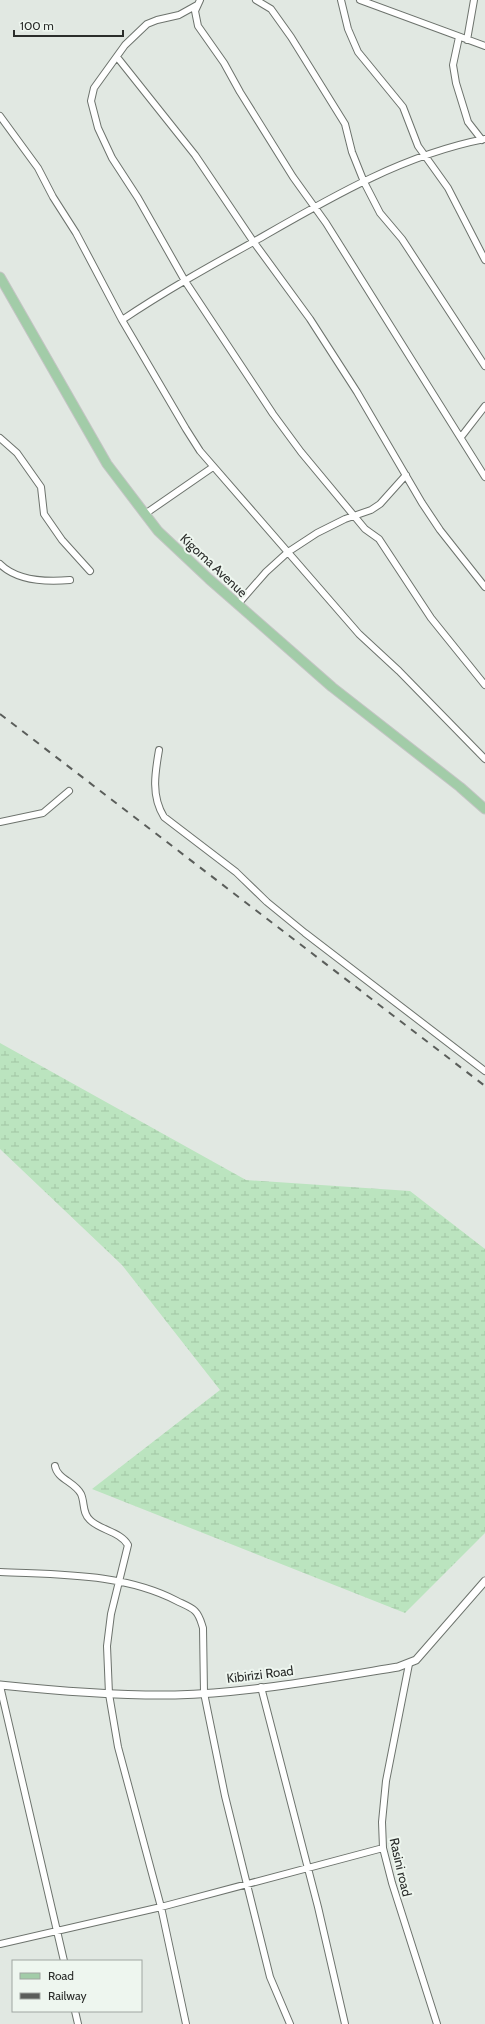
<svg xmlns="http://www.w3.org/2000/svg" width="485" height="2024" font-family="Cabin,sans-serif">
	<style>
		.wetland { fill: url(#wetland-marsh) }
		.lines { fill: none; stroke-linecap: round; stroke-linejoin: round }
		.minor-casing { stroke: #6d736d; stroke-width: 8 }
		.tertiary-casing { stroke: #6d736d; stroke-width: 9 }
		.primary-casing { stroke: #c4c4c4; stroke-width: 11 }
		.minor { stroke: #fff; stroke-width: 6 }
		.tertiary { stroke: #fff; stroke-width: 7 }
		.primary { stroke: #a2cca8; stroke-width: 9 }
		.rail { stroke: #5a5d5a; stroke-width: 2; stroke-dasharray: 7 7; stroke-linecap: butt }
		.labels { text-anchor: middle; stroke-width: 4; stroke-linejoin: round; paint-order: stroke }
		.street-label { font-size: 13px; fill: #2b2d2b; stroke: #eef6ef }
	</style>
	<defs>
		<pattern id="wetland-marsh" width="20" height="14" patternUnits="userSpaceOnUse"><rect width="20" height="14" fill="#bbe4bf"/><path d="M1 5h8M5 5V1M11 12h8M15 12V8" fill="none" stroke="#a1c4a4"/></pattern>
	</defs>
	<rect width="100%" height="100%" fill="#e1e8e2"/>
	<path class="wetland" d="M0,1043l246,137 164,11 75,58v284l-80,80 -313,-124 128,-99 -98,-125 -122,-116z"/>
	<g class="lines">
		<defs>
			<path id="minor" d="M200,0l-5,11 3,15 26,37 16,29 53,85 33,46 159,254
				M256,0l15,9 20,28 54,87 7,28 12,30 16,31 22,26 83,127
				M341,0l7,29 10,23 45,55 15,39 30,42 37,72
				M360,0l125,46
				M197,5l-18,10 -22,5 -10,4 -22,21 -31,43 -3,13 7,27 14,30 26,40 47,83 88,133 28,38 64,77 14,10 52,79 54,67
				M459,37l-6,28 3,18 12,39 14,18
				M467,40l7,-40
				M117,57l78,98 58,86 57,78 47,73 65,111 18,27 45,57
				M0,116l38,52 15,29 23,36 46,87 64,109 14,22 159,183 40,37 86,88
				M122,320c43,-29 88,-54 133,-79 73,-42 147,-86 230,-102
				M461,437l24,-31
				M0,438l17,15 24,34 3,27 18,26 28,31
				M145,514l68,-47
				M0,564c17,17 47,18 70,16
				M238,604l28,-32 22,-20 29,-19 28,-14 26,-9 9,-6 26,-29
				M159,750c-4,23 -8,46 5,67l72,55 31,30 38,31 180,138
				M0,822l43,-9 26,-22
				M55,1466c2,13 20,16 26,28 4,9 1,19 9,26 10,10 31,12 38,25l-17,69 -4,32 2,48 9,53 43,160 25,117
				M0,1572c59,3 123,1 177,29 6,3 14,6 18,10 5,5 6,11 8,17l1,65 21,103 45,181 20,47
				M409,1664l-23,117 -4,41 1,26 9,35 45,141
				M0,1686l64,275
				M261,1687l57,220 27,117
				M0,1944l161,-37 222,-59
				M75,2011l3,13"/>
			<path id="tertiary" d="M0,1685c58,6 117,11 175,10 74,-2 150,-16 223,-28l18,-7 69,-79"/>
			<path id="primary" d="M0,277l107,187 51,67 51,48 123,108 128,100 25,22"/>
		</defs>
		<use href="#minor" class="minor-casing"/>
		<use href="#tertiary" class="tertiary-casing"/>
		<use href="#primary" class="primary-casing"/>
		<use href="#minor" class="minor"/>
		<use href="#tertiary" class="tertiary"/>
		<use href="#primary" class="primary"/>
		<path class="rail" d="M0,714l485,372"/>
	</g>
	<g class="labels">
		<g class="street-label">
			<text transform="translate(214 565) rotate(43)" y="5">Kigoma Avenue</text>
			<text transform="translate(260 1674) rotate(-7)" y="5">Kibirizi Road</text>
			<text transform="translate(401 1867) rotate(77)" y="5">Rasini road</text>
		</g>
	</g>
	<rect x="12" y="1960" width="130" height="52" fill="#eef6ef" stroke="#a0a6a1"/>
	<rect x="20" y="1973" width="20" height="6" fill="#a2cca8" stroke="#a0a6a1"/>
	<text x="48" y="1980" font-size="12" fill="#2b2d2b">Road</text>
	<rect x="20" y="1993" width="20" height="6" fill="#5a5d5a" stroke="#a0a6a1"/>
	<text x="48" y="2000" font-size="12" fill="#2b2d2b">Railway</text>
	<path d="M14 30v6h109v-6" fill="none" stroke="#2b2d2b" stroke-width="2"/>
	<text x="20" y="30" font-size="12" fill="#2b2d2b" stroke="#eef6ef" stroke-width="3" paint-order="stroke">100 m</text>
</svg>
